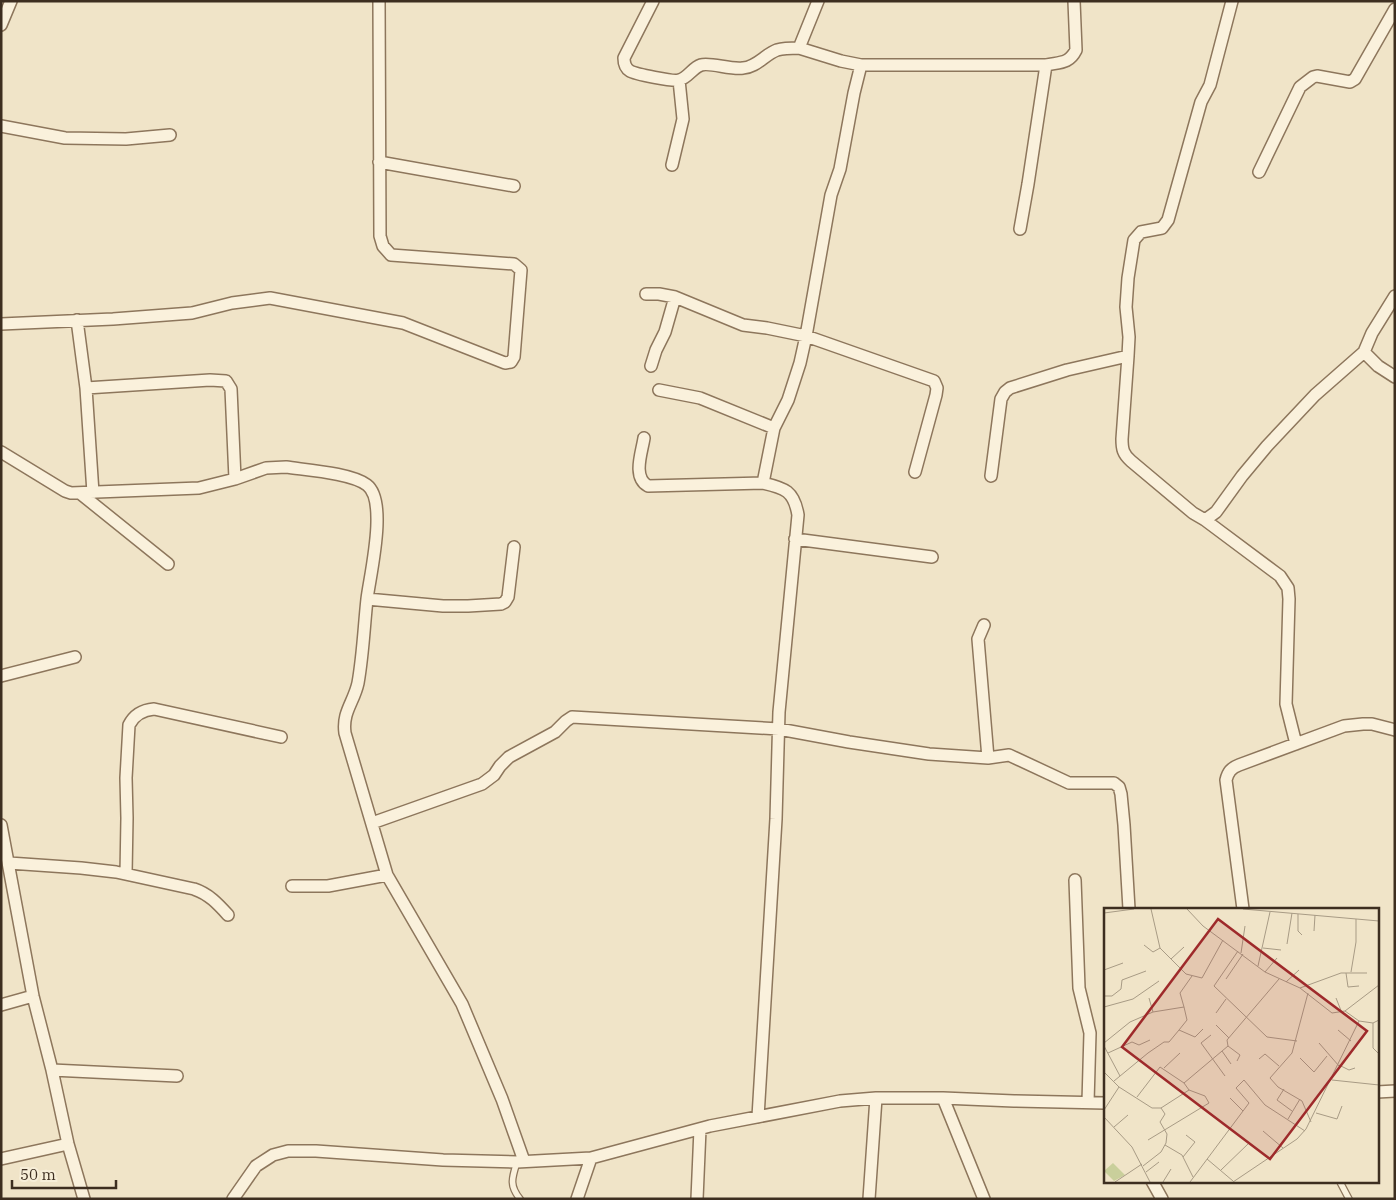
<svg xmlns="http://www.w3.org/2000/svg" width="1396" height="1200" font-family="'IBM Plex Serif',serif">
	<style>
		.lines { fill: none; stroke-linecap: round; stroke-linejoin: round }
		.lane-casing { stroke: #8d765c; stroke-width: 8 }
		.street-casing { stroke: #8d765c; stroke-width: 14 }
		.lane { stroke: #faf1dc; stroke-width: 5.5 }
		.street { stroke: #faf1dc; stroke-width: 11 }
		.inset-road { fill: none; stroke: #a89b85; stroke-width: 1 }
		.view { fill: #9e2a2b; fill-opacity: 0.15; stroke: #9e2a2b; stroke-width: 2.5 }
		.inset-edge { fill: none; stroke: #3d2e20; stroke-width: 2.5 }
	</style>
	<rect width="100%" height="100%" fill="#f0e4c8"/>
	<g class="lines">
		<defs>
			<path id="lane" d="M517,1162c-5,16 -8,23 3,37
				M1340,1182l9,17"/>
			<path id="street" d="M653,1l-29,57c0,5 1,10 6,13 5,3 44,11 49,9 9,-2 13,-12 22,-15 9,-3 30,5 42,3 14,-1 21,-13 34,-18 7,-2 15,-2 22,-2
				M1,25l10,-24
				M861,65h185c14,-3 23,-1 30,-15l-2,-49
				M1,126l64,12 61,1 44,-4
				M379,162l135,24
				M672,165l11,-46 -4,-39
				M1259,172l41,-85 13,-10 4,-1 33,6 5,-3 40,-70
				M1020,229l8,-45 18,-119
				M646,294h13l16,3 68,28 24,3 39,8 128,45 3,7 -1,7 -21,77
				M1395,296l-23,37 -8,19 14,14 17,11
				M77,320l9,68 7,105
				M1,324l112,-5 79,-6 40,-10 38,-5 133,25 102,40 6,-1 3,-5 7,-87 -7,-6 -123,-9 -8,-9 -3,-10 -1,-235
				M1128,356l1,-19 -3,-30 2,-29 6,-38 7,-8 21,-4 6,-8 33,-118 9,-17 22,-84
				M651,366l5,-16 9,-18 10,-35
				M86,388l124,-8 16,1 5,8 4,90
				M659,390l41,8 74,30
				M644,438c-2,14 -12,39 4,48l115,-3
				M1,452l64,39 6,2 128,-5 36,-9 31,-11 20,-1c20,3 66,6 81,18 21,16 3,90 0,114 -3,28 -4,56 -9,84 -4,19 -16,29 -13,50l42,142 75,129 40,95 22,62
				M991,476l10,-77 4,-7 5,-4 57,-18 61,-14 -6,83c0,10 1,15 9,22l62,52 12,7 11,-8 26,-36 25,-30 48,-51 49,-43
				M81,494l87,70
				M1205,520l75,56 8,12 1,11 -3,105 10,40
				M795,539l137,18
				M367,599l76,7h25l33,-2 4,-2 3,-5 6,-50
				M984,625l-6,14 10,119
				M1,676l74,-19
				M372,823l110,-39 12,-9 6,-9 9,-9 46,-25 11,-11 6,-4 207,12 70,13 80,12 59,4 21,-3 60,28h45l5,4 2,7 3,31 5,84
				M1,825l32,171 19,74 16,74 16,55
				M9,863l72,5 35,4 78,17c15,5 24,15 34,26
				M126,874l1,-56 -1,-40 3,-53c5,-10 13,-15 25,-16l127,28
				M1075,880l4,108 11,45 -2,69
				M292,886h36l59,-11
				M1243,909l-17,-129c2,-8 5,-12 13,-15l105,-39 19,-2h9l23,6
				M1,1005l32,-9
				M52,1070l125,6
				M1377,1092l18,-1
				M943,1098l41,101
				M758,1117l18,-298 3,-107 19,-197c-4,-24 -13,-27 -35,-32l11,-55 14,-28 12,-37 6,-27 25,-141 9,-26 14,-76 7,-28 -20,-4 -42,-13 19,-47
				M1,1159l67,-15
				M1152,1181l10,18
				M233,1199l23,-33 17,-11 15,-4h28l127,9 74,2 74,-4 119,-32 130,-25 36,-3h67l71,3 91,2
				M577,1199l14,-41
				M697,1199l3,-70
				M869,1199l7,-101"/>
		</defs>
		<use href="#lane" class="lane-casing"/>
		<use href="#street" class="street-casing"/>
		<use href="#lane" class="lane"/>
		<use href="#street" class="street"/>
	</g>
	<g transform="translate(1104 908)">
		<rect width="275" height="275" fill="#f0e4c8"/>
		<path d="M9,255l12,12 -11,6 -10,-10z" fill="#c9cf9b"/>
		<path class="inset-road" d="M47,1l9,39 26,26 16,4 21,-38M83,1l16,17 62,46 35,16 32,25 13,-2 14,10 -53,108 -9,10 -64,43M139,1l136,12M0,5l30,-4M194,6v17l4,4M210,23l1,-16M183,36l5,-31M40,37l9,7 7,-4M159,40l18,2M134,43l-24,35 53,51 30,4M137,45l4,-27M67,51l13,-12M154,58l12,-54M0,62l19,-7M161,64l12,-14M247,64l5,-30v-23M242,65l2,14 11,-1M122,71l17,-25M182,74l13,-12M196,80l41,-15h26M204,85l-16,60 -22,25 8,9 24,14 9,21M0,88h8l9,-7 1,-9 24,-9M232,90l6,15M0,99l29,-8 26,-18M80,99l-4,-14 12,-17M241,103l34,-26M49,104l31,-5 3,13 -8,10 16,7 8,-8M112,105l10,-14M255,113l14,2 6,-3M269,115v25l6,6M112,117l13,13M234,122l13,11M107,127l-10,8 24,33M0,135l26,-21 23,-10 -4,-14M215,135l20,23M0,138l16,30M124,138l12,9 -3,6M118,143l9,13M4,145l24,-11 7,3 11,-5M196,150l14,14 13,-16M155,151l6,-5 14,12M235,157l10,5 6,-2M60,160l16,-15M0,164l15,15 33,21h9l28,-18 -5,-7 44,-37 -1,-6 52,-61M228,172l47,5M10,173l34,-28 16,-11h5l10,-12M180,181l-7,11 15,11M33,189l23,-30 24,16M126,190l13,13M0,202l15,-23M212,205l21,6 5,-13M0,209l28,30 18,35M184,211l12,-20M10,219l14,-12M159,223l20,17M44,232l61,-37 -4,-7 -16,-6M61,237l17,10 11,22M79,249l12,-15 -9,-7M103,251l26,22M39,258l18,-14 5,-9 1,-9 -7,-12 5,-8 -4,-6M117,262l28,-27M42,264l13,-10M11,274l27,-18M59,274l8,-13M86,274l59,-79 -13,-15 8,-8 21,25 40,26"/>
		<path class="view" d="M114,11l149,112 -97,128 -148,-112z"/>
		<rect width="275" height="275" class="inset-edge"/>
	</g>
	<rect width="1396" height="1200" fill="none" stroke="#3d2e20" stroke-width="5"/>
	<path d="M12 1180v8h104v-8" fill="none" stroke="#3d2e20" stroke-width="2.5"/>
	<text x="20" y="1180" font-size="15" fill="#3d2e20" stroke="#f7eed8" stroke-width="4" paint-order="stroke">50 m</text>
</svg>
